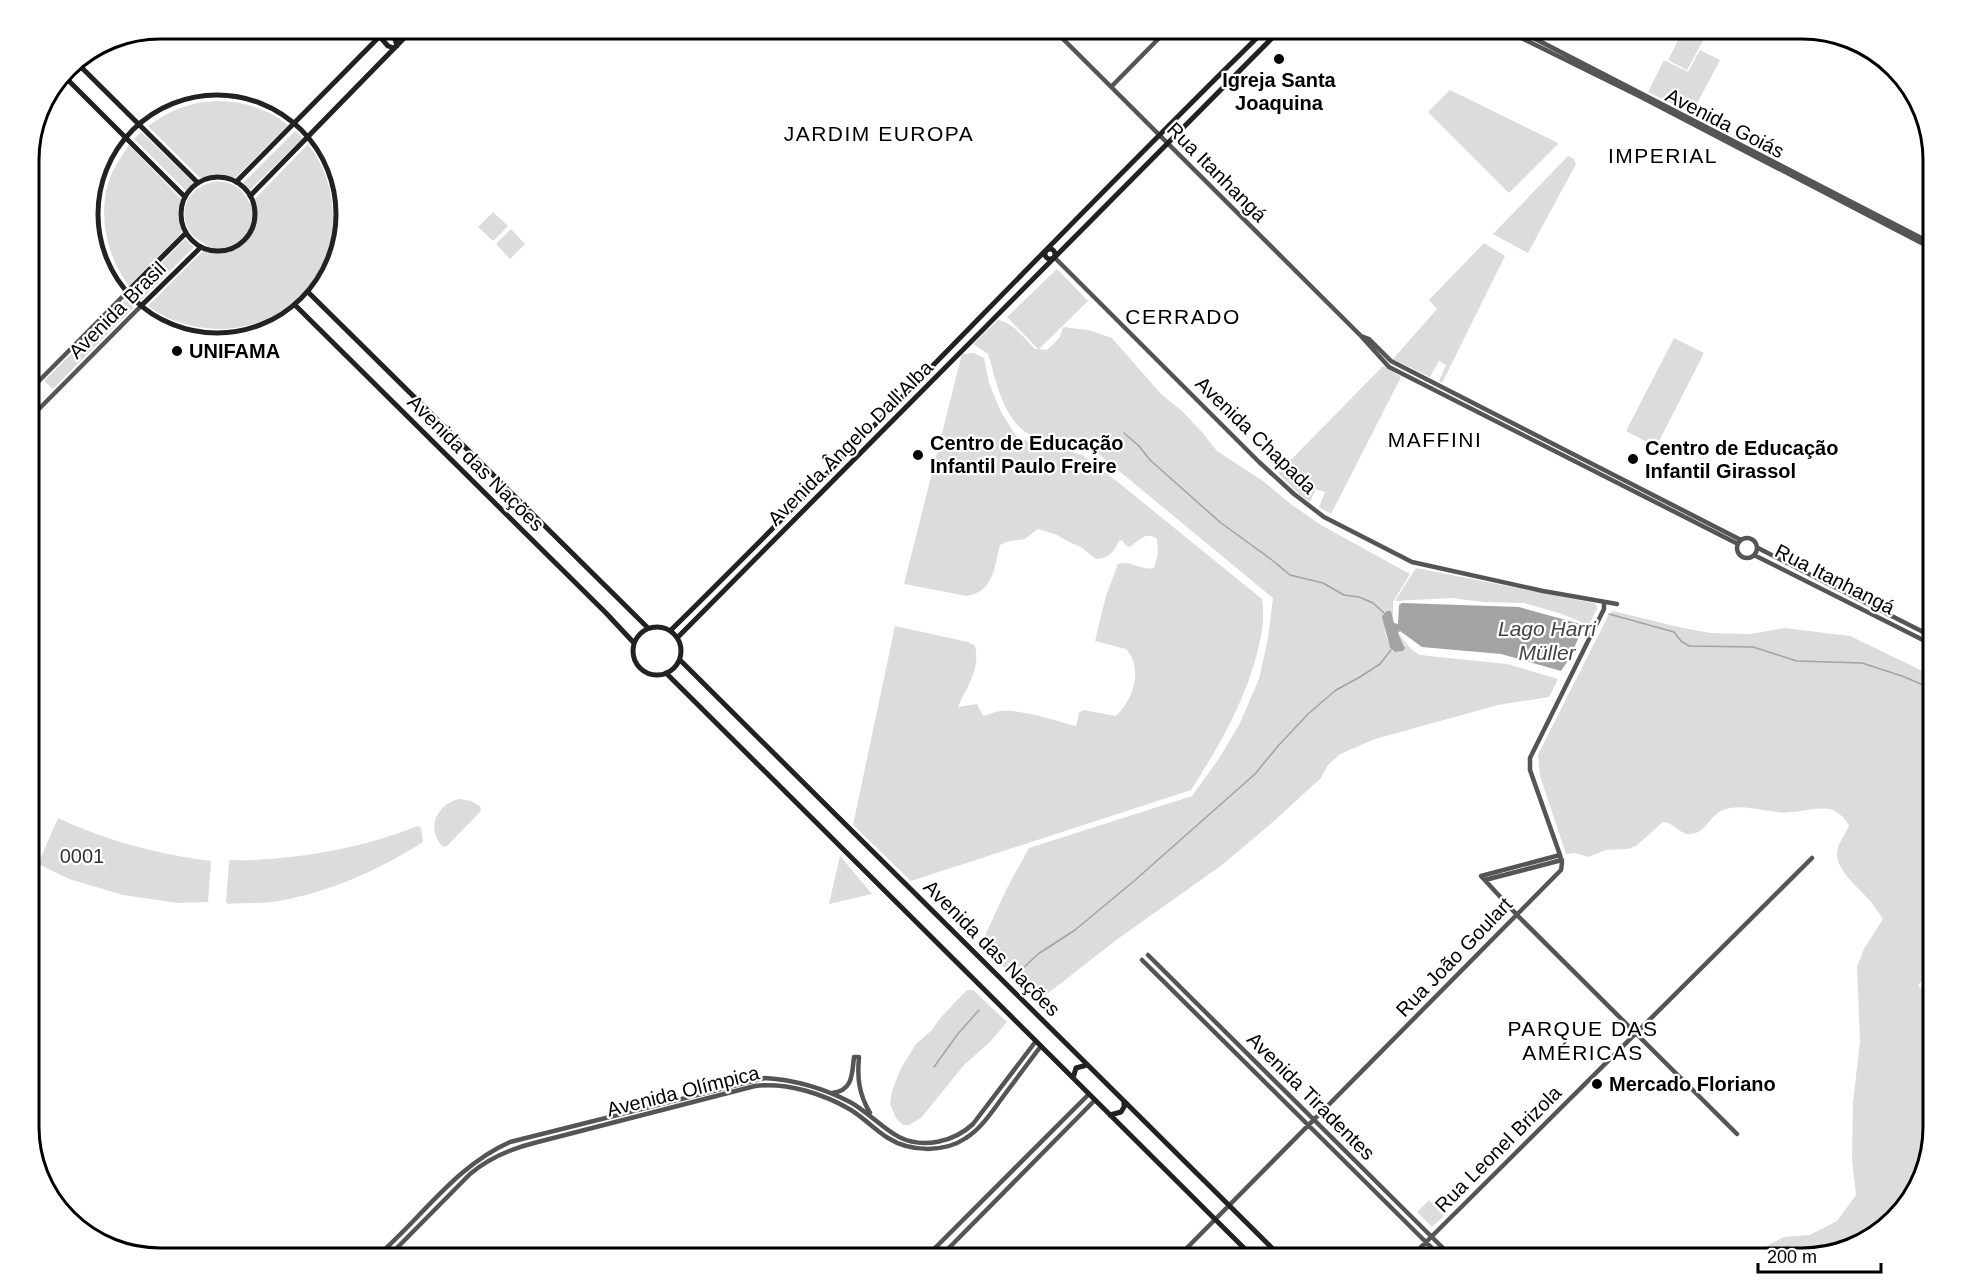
<svg xmlns="http://www.w3.org/2000/svg" width="1962" height="1287" font-family="Arial,sans-serif">
	<style>
		.green { fill: #dcdcdc }
		.water { fill: #a3a3a3 }
		.lines { fill: none; stroke-linecap: round; stroke-linejoin: round }
		.stream { stroke: #a3a3a3; stroke-width: 1.5 }
		.tertiary { stroke: #555; stroke-width: 4.5 }
		.secondary { stroke: #222; stroke-width: 5 }
		.poi-dot { fill: #000; stroke: #fff; stroke-width: 2 }
		.labels { text-anchor: middle; stroke-width: 4.5; stroke-linejoin: round; paint-order: stroke }
		.poi-label { font-size: 20px; font-weight: bold; fill: #000; stroke: #fff; text-anchor: start }
		.street-label { font-size: 20px; fill: #000; stroke: #fff }
		.park-label { font-size: 20px; fill: #333; stroke: #fff }
		.neighbourhood-label { font-size: 21px; letter-spacing: 1.5px; fill: #000; stroke: #fff }
		.water-label { font-size: 21px; font-style: italic; fill: #444; stroke: #fff }
		.rim { fill: none; stroke: #000; stroke-width: 3 }
	</style>
	<rect width="100%" height="100%" fill="#fff"/>
	<path class="green" d="M1684,29h5l16,8 -18,33 -19,-10z
		M1700,50l20,10 -28,53 -44,-21 16,-32 24,12z
		M1450,90l106,52 2,2 -49,49 -81,-81z
		M217,101c26,0 51,8 71,24l-53,53 -15,-4 -20,4 -52,-52c22,-16 42,-24 69,-25z
		M295,131l8,7 -53,52 -7,-7z
		M141,132l53,51 -8,8 -52,-52z
		M308,144c59,77 7,187 -92,185 -25,-1 -48,-8 -68,-23l60,-60c-6,-4 -14,-8 -18,-14 -25,-40 40,-75 60,-28z
		M129,145l52,54 -3,15 4,19 -53,53c-21,-28 -30,-65 -22,-99 4,-15 13,-29 22,-42z
		M1568,156l6,3 2,5 -48,89 -35,-19z
		M493,212l15,14 -15,15 -15,-14z
		M511,229l14,15 -15,15 -14,-15z
		M185,239l9,8 -52,52 -9,-8z
		M1484,243l21,13 -63,127 -3,-2 7,-16 -7,-4 -9,16 -37,-18 44,-50 -8,-9z
		M1057,269l31,32 -49,48 8,1 13,-13 3,-10 25,3 24,8 49,56 21,17 20,21 15,19 46,30 29,24 29,20 89,49 -17,28v18l-2,-9c-11,15 -5,22 0,39l4,2 8,-1 2,-5 -7,-13 14,17 8,5 87,9 51,15 -9,18 -51,8 -123,34 -35,15 -12,11 -7,13 -47,43 -52,44 -103,73 -81,63 -55,-55 -1,-4 25,-54 22,-40 163,-52 26,-36 21,-35 20,-46 9,-41 5,-40 -183,-151c-18,-7 -29,-3 -46,-7 -39,-8 -46,-54 -56,-86l-15,-10 25,-24c17,4 25,17 37,29h3l-31,-32z
		M126,299l8,8 -81,82 -9,-8z
		M1674,338l30,15 -48,94 -30,-16z
		M974,353l10,5 5,25 11,27 16,26 24,11 28,4 14,4 37,28 143,116c3,19 0,36 -5,54 -13,51 -38,93 -66,137l-280,91 -58,-56 42,-199 73,16 7,4c6,24 -9,41 -17,61l19,-3 6,12c6,-1 12,-5 18,-5 21,-2 55,10 75,15l3,-13 4,-3 33,6c17,-16 28,-47 10,-67l-31,-8 11,-45 12,-32c12,-4 23,7 36,4l4,-14 -1,-15c-10,-8 -18,1 -27,8l-4,-1 -4,-6 -3,1c-6,11 -9,17 -23,18l-15,-12 -10,-4 -16,-9 -17,-5 -13,10 -19,3 -6,3c-6,23 -6,46 -33,51l-63,-12 58,-230z
		M1383,366l18,11 -70,137 -12,-7 6,-15 -9,-3 -6,13 -10,-7 -22,-22z
		M1416,568l178,35 3,3v3l-9,18 -9,-6 -17,-7 -38,-11 -41,-1 -31,-4 -57,3z
		M1613,611l70,17 27,5 41,1 33,-6 66,8 83,40v288l-15,22 15,11v130l-22,73 -50,45 -59,13h-59l41,-21 26,-2 27,-14 19,-26 -4,-36 1,-57 7,-60 -3,-75 7,-18 19,-30c-4,-5 -7,-11 -11,-16 -11,-13 -37,-33 -35,-51 1,-9 9,-18 12,-27 -4,-6 -9,-12 -16,-15 -12,-4 -29,1 -41,2 -22,3 -47,-10 -69,-2 -13,5 -17,23 -32,24 -11,2 -17,-12 -28,-12l-27,24 -8,3 -22,1 -18,7 -13,-4 -9,1 -26,-78 -2,-21 71,-141z
		M460,799l11,2 9,5 1,5 -34,35 -4,1c-18,-18 -6,-44 17,-48z
		M58,818c47,22 102,37 153,43l-3,41 -30,1 -55,-8 -54,-16 -31,-15z
		M418,826l3,2 2,14c-45,29 -108,57 -162,61 -11,0 -22,0 -33,1l-2,-2 3,-39 1,-3c8,0 16,1 24,0 56,-3 111,-13 164,-34z
		M840,856l32,38 -43,10z
		M967,990h6l34,32 -17,20 -26,23 -43,53 -12,7h-6l-7,-7 -6,-14 2,-13 9,-23 15,-24 16,-14 9,-13z
		M1429,1200l15,16 -12,11 -15,-15z"/>
	<path class="water" d="M1402,603l117,4 61,17 3,4 -14,31 -8,12 -60,-17 -79,-7 -22,-16 -2,2 7,15 -2,3 -8,1 -5,-4c-2,-11 -6,-21 -8,-32l5,-5h4l3,12 4,1 1,-19z"/>
	<g class="lines">
		<path class="stream" d="M1124,433l15,13 11,14 71,63 51,37 18,15 33,8 21,12 15,2 14,6 11,10
			M1609,614l65,18 7,9 8,5 64,1 44,14 65,2 40,13 19,8 12,9
			M1019,972l19,-18 37,-24 59,-49 121,-107 23,-28 30,-32 28,-24 24,-13 20,-13 11,-14
			M934,1067l23,-32 22,-25"/>
		<path class="tertiary" d="M1052,28l309,308 28,31 349,177
			M1501,28l140,69 292,152
			M1514,28l419,216
			M1111,87l58,-59
			M1054,257l205,205 35,32 30,23 88,45 131,29 74,13
			M1361,336l8,3 22,22 350,179
			M29,391l98,-99
			M29,419l112,-113
			M1737 548a10 10 0 1 1 20 0a10 10 0 1 1-20 0Z
			M1758,548l175,89
			M1754,555l179,90
			M1560,855l-79,21 36,39 220,219
			M1485,880l77,-20
			M1148,955l305,303
			M1142,960l300,298
			M832,1093c21,-2 20,-19 22,-36h5c-2,22 0,37 11,56
			M112,1244l1,-2 68,16
			M375,1258c45,-38 80,-92 135,-116l255,-64c31,2 58,10 85,24 18,10 33,27 49,35 24,12 55,5 74,-13l63,-83
			M387,1258l83,-84c19,-16 40,-25 64,-31l221,-57c32,-4 69,8 96,24 13,8 24,20 37,28 22,14 56,15 78,0 16,-10 28,-29 39,-44 12,-16 24,-32 36,-48
			M925,1258l164,-164
			M939,1258l156,-158
			M1177,1258l384,-388 1,-7 -2,-8 -30,-85v-12l74,-149v-7
			M1410,1258l402,-400"/>
		<path class="secondary" d="M385,32l10,7 2,7
			M380,37l8,9 6,2
			M75,61l123,122
			M62,74l123,123
			M98 214a119 119 0 1 1 238 0a119 119 0 1 1-238 0Z
			M181 214a37 37 0 1 1 74 0a37 37 0 1 1-74 0Z
			M236,182l152,-154
			M250,196l164,-168
			M1045 254a5 5 0 1 1 10 0a5 5 0 1 1-10 0Z
			M127,292l59,-59
			M308,292l340,336
			M295,305l311,308 28,30
			M141,306l60,-59
			M633 651a24 24 0 1 1 48 0a24 24 0 1 1-48 0Z
			M671,630c201,-198 394,-404 596,-602
			M678,637l604,-609
			M680,660l602,598
			M666,673l588,585
			M1073,1078l3,-10 11,-3
			M1110,1115l11,-3 3,-5v-6"/>
	</g>
	<g class="poi-dot">
		<circle cx="1279" cy="59" r="6"/>
		<circle cx="177" cy="351" r="6"/>
		<circle cx="918" cy="455" r="6"/>
		<circle cx="1633" cy="459" r="6"/>
		<circle cx="1597" cy="1084" r="6"/>
	</g>
	<g class="labels">
		<g class="poi-label">
			<text x="1279" y="87" text-anchor="middle">Igreja Santa<tspan x="1279" dy="23">Joaquina</tspan></text>
			<text x="189" y="358">UNIFAMA</text>
			<text x="930" y="450">Centro de Educação<tspan x="930" dy="23">Infantil Paulo Freire</tspan></text>
			<text x="1645" y="455">Centro de Educação<tspan x="1645" dy="23">Infantil Girassol</tspan></text>
			<text x="1609" y="1091">Mercado Floriano</text>
		</g>
		<g class="street-label">
			<text transform="translate(1725 123) rotate(27)" y="7">Avenida Goiás</text>
			<text transform="translate(1217 172) rotate(45)" y="7">Rua Itanhangá</text>
			<text transform="translate(117 310) rotate(-45)" y="7">Avenida Brasil</text>
			<text transform="translate(1256 435) rotate(44)" y="7">Avenida Chapada</text>
			<text transform="translate(850 443) rotate(-45)" y="7">Avenida Ângelo Dall'Alba</text>
			<text transform="translate(476 463) rotate(45)" y="7">Avenida das Nações</text>
			<text transform="translate(1835 579) rotate(27)" y="7">Rua Itanhangá</text>
			<text transform="translate(992 948) rotate(45)" y="7">Avenida das Nações</text>
			<text transform="translate(1454 957) rotate(-46)" y="7">Rua João Goulart</text>
			<text transform="translate(683 1091) rotate(-14)" y="7">Avenida Olímpica</text>
			<text transform="translate(1311 1096) rotate(45)" y="7">Avenida Tiradentes</text>
			<text transform="translate(1498 1149) rotate(-45)" y="7">Rua Leonel Brizola</text>
		</g>
		<g class="park-label">
			<text x="82" y="863">0001</text>
		</g>
		<g class="neighbourhood-label">
			<text x="879" y="141">JARDIM EUROPA</text>
			<text x="1663" y="163">IMPERIAL</text>
			<text x="1183" y="324">CERRADO</text>
			<text x="1435" y="447">MAFFINI</text>
			<text x="1583" y="1036">PARQUE DAS<tspan x="1583" dy="24">AMÉRICAS</tspan></text>
		</g>
		<g class="water-label">
			<text x="1547" y="636">Lago Harri<tspan x="1547" dy="24">Müller</tspan></text>
		</g>
	</g>
	<path d="M0 0H1962V1287H0ZM160 39H1802A121 121 0 0 1 1923 160V1127A121 121 0 0 1 1802 1248H160A121 121 0 0 1 39 1127V160A121 121 0 0 1 160 39Z" fill="#fff" fill-rule="evenodd"/>
	<path class="rim" d="M160 39H1802A121 121 0 0 1 1923 160V1127A121 121 0 0 1 1802 1248H160A121 121 0 0 1 39 1127V160A121 121 0 0 1 160 39Z"/>
	<path d="M1758 1263v9h123v-9" fill="none" stroke="#000000" stroke-width="3"/>
	<text x="1767" y="1263" font-size="18" fill="#000000" stroke="#ffffff" stroke-width="4.5" paint-order="stroke">200 m</text>
</svg>
